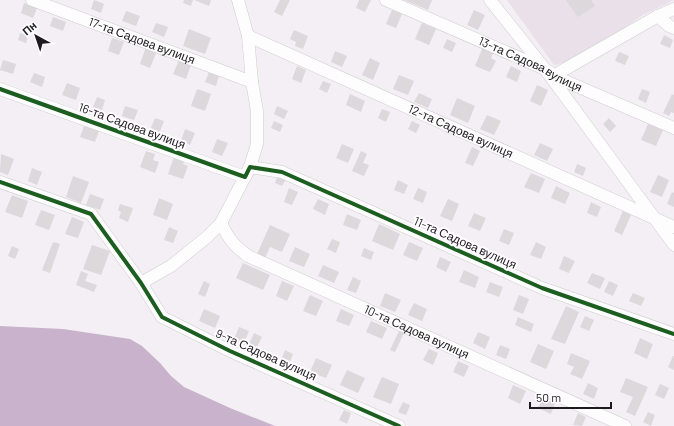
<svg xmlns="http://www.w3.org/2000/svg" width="674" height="426" font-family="Barlow,sans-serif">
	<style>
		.built { fill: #e9e0e9 }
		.water { fill: #c9b2cb }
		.building { fill: #dcd8dc }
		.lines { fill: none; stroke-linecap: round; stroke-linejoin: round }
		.street-casing { stroke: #cfcccf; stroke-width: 13 }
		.street { stroke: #fdfdfd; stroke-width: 12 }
		.cycleway-casing { stroke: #fffdff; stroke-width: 6 }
		.cycleway { stroke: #1b5e20; stroke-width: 4 }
		.labels { text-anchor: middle; stroke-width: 4; stroke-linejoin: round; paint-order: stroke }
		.street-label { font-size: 12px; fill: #1c1a1d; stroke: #fffdff }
	</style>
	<rect width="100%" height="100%" fill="#f4eff4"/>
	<path class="built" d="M507,0h167l-31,15 -64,44 -25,6z"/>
	<path class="water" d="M0,326l63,3 67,10 12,7 18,17 11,13 13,11 46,21 45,18h-275z"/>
	<path class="building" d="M94,0l10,4 -3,9 -10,-4z
		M184,0h9l-2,6 -8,-3z
		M194,0h17l-2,6z
		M280,0h10l-8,16 -8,-4z
		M359,0h12l-6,12 -9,-4z
		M404,0h28l-4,10z
		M566,0h25l4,6 -17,11z
		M24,3l13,5 -4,10 -12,-5z
		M392,10l10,4 -6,14 -10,-4z
		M474,10l11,5 -7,15 -11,-5z
		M126,11l14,5 -4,10 -14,-5z
		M53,17l13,5 -3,9 -13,-5z
		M156,23l12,4 -4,10 -12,-5z
		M422,23l14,6 -7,16 -14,-6z
		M189,29l22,9 -6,16 -22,-8z
		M294,30l14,6 -5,13 -8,-3 1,-4 -6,-3z
		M20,33l8,3 -2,7 -8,-3z
		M664,35l9,5 -3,8 -10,-4z
		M112,38l12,4 -5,13 -11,-4z
		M447,39l9,4 -4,9 -9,-4z
		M146,47l11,4 -7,17 -10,-4z
		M483,47l11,5 -3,6 5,3 -6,11 -15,-6z
		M335,51l12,5 -5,11 -11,-5z
		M619,52l10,4 -4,9 -10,-4z
		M370,58l10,5 -7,17 -11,-5z
		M3,60l13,4 -3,10 -13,-4z
		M179,60l12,5 -5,14 -13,-5z
		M297,66l9,4 -5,13 -9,-4z
		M511,66l10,5 -4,11 -11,-5z
		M209,72l10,4 -3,10 -11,-4z
		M34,73l11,4 -3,10 -12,-5z
		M399,75l15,6 -6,14 -15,-6z
		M323,81l8,3 -4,9 -8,-4z
		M67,83l13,5 -4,12 -14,-5z
		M537,85l11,5 -7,16 -11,-5z
		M197,89l14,5 -6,17 -14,-5z
		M642,89l8,3 -4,11 -8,-4z
		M419,93l13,6 -4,9 -14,-6z
		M350,94l15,7 -4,11 -15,-7z
		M672,94l2,1v18l-3,-1 -2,4 -6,-3z
		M97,97l8,3 -3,10 -9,-3z
		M457,98l18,8 -7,17 -18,-8z
		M125,106l13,4 -4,10 -12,-4z
		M277,106l11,5 -4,8 -10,-5z
		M382,109l8,3 -4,10 -8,-4z
		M487,115l14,6 -7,14 -14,-6z
		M155,118l9,3 -5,13 -9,-4z
		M609,118l7,8 -6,6 -7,-8z
		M274,121l9,4 -3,7 -9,-4z
		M412,121l8,4 -4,8 -8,-4z
		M85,123l12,4 -2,3 4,1 -4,11 -15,-5z
		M648,124l15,6 -7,16 -15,-6z
		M185,129l10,4 -5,12 -9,-4z
		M217,139l11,4 -6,13 -10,-4z
		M540,143l13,6 -6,12 -13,-6z
		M342,144l12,5 -6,14 -12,-5z
		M472,147l8,4 -7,15 -8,-3z
		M146,151l9,3 -2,6 6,2 -4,11 -15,-6z
		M361,151l6,3 -4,9 6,2 -5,11 -12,-5z
		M1,154l13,5 -6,16 -8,-3z
		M174,157l10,4 -1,3 5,2 -5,13 -15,-5z
		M577,164l9,4 -3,8 -9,-4z
		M32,168l10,4 -5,13 -9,-4z
		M531,173l14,6 -6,14 -15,-6z
		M278,175l8,4 -4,7 -7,-3z
		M658,175l11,5 -7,17 -12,-5z
		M73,176l16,6 -8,21 -15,-6z
		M398,180l10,5 -4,9 -10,-4z
		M556,186l14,7 -5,11 -14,-6z
		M289,188l9,4 -6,13 -8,-3z
		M418,188l9,4 -4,11 -10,-4z
		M672,192l2,1v14l-7,-3z
		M90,194l14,5 -4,11 -14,-5z
		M12,195l16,6 -6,17 -17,-6z
		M159,198l14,6 -6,16 -14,-5z
		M318,199l11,5 -4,11 -12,-6z
		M448,199l11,5 -7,17 -12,-5z
		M591,202l10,5 -4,10 -10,-4z
		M120,204l13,4 -5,14 -9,-4 2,-6 -3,-2z
		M41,210l14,5 -6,15 -14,-5z
		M623,211l8,4 -9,20 -8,-4z
		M474,213l12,5 -6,13 -12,-5z
		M347,214l14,6 -4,10 -14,-5z
		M72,217l12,5 -6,16 -13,-4z
		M379,224l21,10 -7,16 -21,-9z
		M270,225l20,9 -8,18 -12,-5 -5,11 -8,-4z
		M169,227l9,4 -5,12 -9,-3z
		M504,229l10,4 -5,12 -10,-4z
		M332,239l8,3 -4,11 -9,-4z
		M53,242l7,2 -10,29 -8,-3z
		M409,242l14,6 -6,13 -14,-6z
		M536,242l10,5 -5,12 -11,-4z
		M92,245l18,6 -9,24 -18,-6z
		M12,246l7,3 -4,10 -7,-3z
		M295,247l15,7 -6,13 -15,-6z
		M364,248l10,4 -3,8 -10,-4z
		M564,256l11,5 -6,12 -10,-4z
		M440,257l11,5 -5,10 -10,-5z
		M243,263l27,12 -7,15 -27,-12z
		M323,265l16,7 -5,11 -16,-7z
		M464,270l15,7 -4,11 -16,-6z
		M81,271l7,3 -3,7 12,4 -3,7 -18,-7z
		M592,273l13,5 -5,11 -13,-6z
		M353,277l8,4 -5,12 -9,-3z
		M204,281l6,3 -5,13 -7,-3z
		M282,281l12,5 -7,15 -11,-5z
		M609,281l9,4 -5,11 -9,-4z
		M490,282l13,5 -4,10 -13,-5z
		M385,293l16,7 -6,12 -15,-6z
		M633,293l12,5 -4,8 -12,-5z
		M310,295l13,6 -7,15 -13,-5z
		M519,295l10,4 -6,15 -10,-4z
		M414,303l13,6 -5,12 -14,-6z
		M566,306l13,6 -14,32 -14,-5z
		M204,309l16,7 -5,12 -16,-7z
		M341,309l13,6 -5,11 -13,-5z
		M585,316l9,4 -5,11 -9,-4z
		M518,317l16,7 -3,8 -16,-7z
		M371,321l16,7 -5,11 -16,-7z
		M239,327l10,4 -5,12 -10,-4z
		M400,329l5,2 -10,21 -5,-2z
		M478,332l12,5 -5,12 -12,-6z
		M254,333l8,4 -6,12 -8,-3z
		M640,338l13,6 -6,15 -13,-6z
		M538,344l16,7 -8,18 -16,-7z
		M500,345l10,4 -4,10 -10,-4z
		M429,349l9,4 -5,12 -10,-5z
		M285,350l8,4 -4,10 -8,-4z
		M571,353l19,8 -8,18 -12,-5 4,-7 -7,-3z
		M673,356h1v14l-6,-3z
		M316,358l16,7 -6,13 -16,-6z
		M458,361l11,5 -5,11 -11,-5z
		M347,370l18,8 -7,15 -18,-8z
		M382,377l17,7 -8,20 -18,-7z
		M626,378l22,9 -13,29 -9,-4 7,-15 -13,-5z
		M588,383l10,5 -4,11 -11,-5z
		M660,384l9,4 -5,11 -9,-4z
		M513,385l13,6 -6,13 -12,-6z
		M542,398l13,5 -4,11 -13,-6z
		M403,402l7,3 -4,10 -8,-3z
		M344,410l7,3 -4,11 -8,-4z
		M648,412l7,3 -4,11 -8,-4z
		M578,413l8,4 -4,9 -9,-1z"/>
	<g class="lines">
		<defs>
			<g id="street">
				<path id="s1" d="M32,0l220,82"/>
				<path id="s2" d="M386,0l159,69 13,9 116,50"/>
				<path d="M490,0l55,69 129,176"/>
				<path d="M658,16l11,10 5,2"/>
				<path id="s3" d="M248,36l426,191"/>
				<path d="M558,78l2,-6 98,-56 16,-7"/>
				<path d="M0,89l245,88 5,-10 32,5 260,116 132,46"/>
				<path d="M0,182l91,32 50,69 21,34 68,34 169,75"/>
				<path id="s4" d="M221,223c7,15 13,23 27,33l377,170"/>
				<path d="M141,283l30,-17 36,-29 14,-14 29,-56 7,-23v-33l-5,-29 -4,-46 -10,-36"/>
			</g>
		</defs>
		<use href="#street" class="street-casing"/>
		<use href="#street" class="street"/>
		<defs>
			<path id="cycleway" d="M0,89l245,88 5,-10 32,5 260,116 132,46
				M0,182l91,32 50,69 21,34 68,34 169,75"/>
		</defs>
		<use href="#cycleway" class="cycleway-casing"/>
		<use href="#cycleway" class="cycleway"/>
	</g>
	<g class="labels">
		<g class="street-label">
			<text dy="4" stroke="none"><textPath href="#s1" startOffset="117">17-та Садова вулиця</textPath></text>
			<text dy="4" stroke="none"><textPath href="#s2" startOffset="158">13-та Садова вулиця</textPath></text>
			<text transform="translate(132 126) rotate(20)" y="4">16-та Садова вулиця</text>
			<text dy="4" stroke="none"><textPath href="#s3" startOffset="233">12-та Садова вулиця</textPath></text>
			<text transform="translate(465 243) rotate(24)" y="4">11-та Садова вулиця</text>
			<text dy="4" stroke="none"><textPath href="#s4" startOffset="228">10-та Садова вулиця</textPath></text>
			<text transform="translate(266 355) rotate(24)" y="4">9-та Садова вулиця</text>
		</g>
	</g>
	<g transform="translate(36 36) rotate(320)" stroke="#fffdff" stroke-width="3" paint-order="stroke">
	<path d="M0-3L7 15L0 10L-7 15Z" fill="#1c1a1d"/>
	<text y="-6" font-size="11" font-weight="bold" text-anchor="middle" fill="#1c1a1d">Пн</text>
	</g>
	<path d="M530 402v6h81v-6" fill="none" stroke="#1c1a1d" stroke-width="2"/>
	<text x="536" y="402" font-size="12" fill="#1c1a1d" stroke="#fffdff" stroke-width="3" paint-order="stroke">50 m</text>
</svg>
